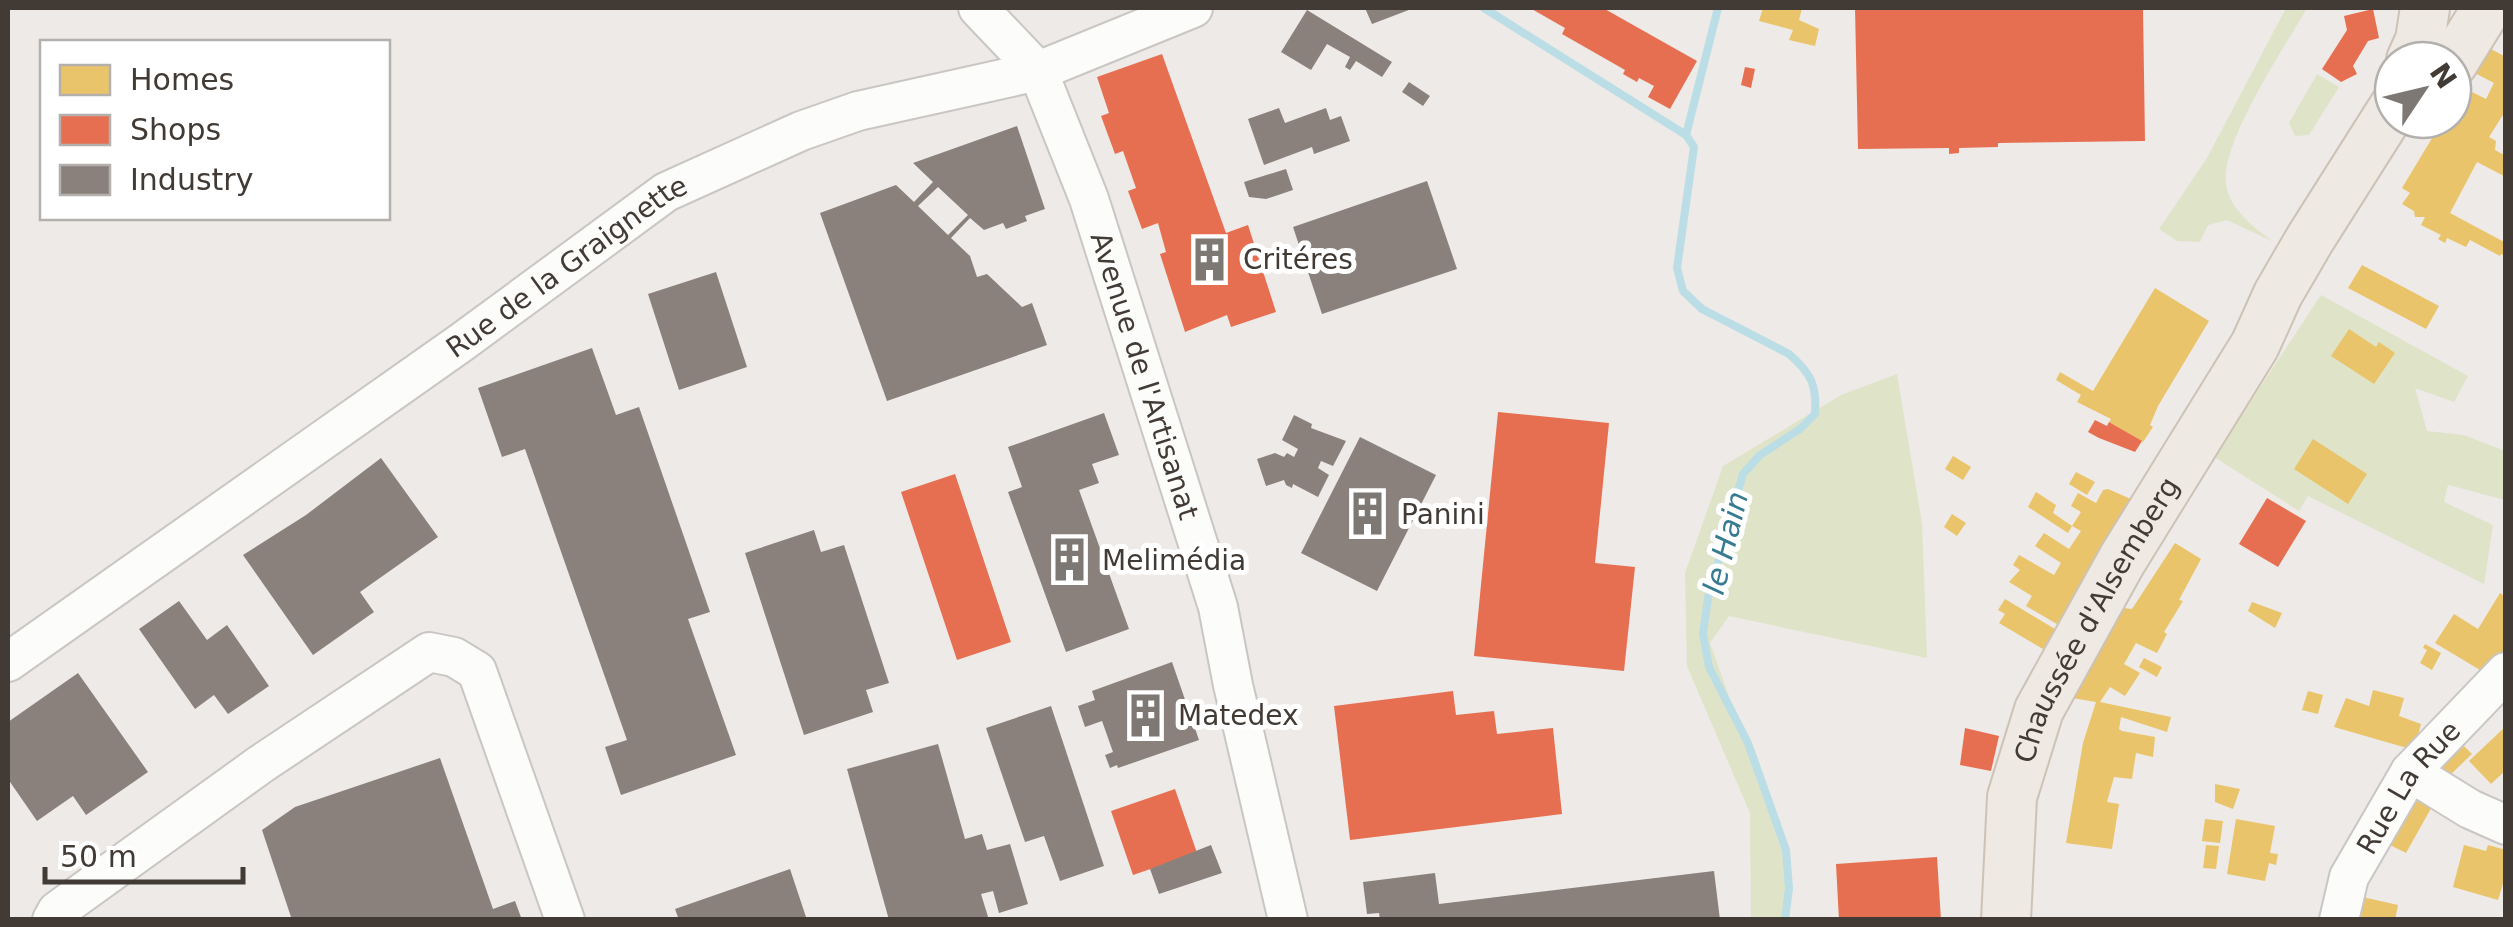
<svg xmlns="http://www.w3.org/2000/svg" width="2513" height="927" font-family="'DejaVu Sans',sans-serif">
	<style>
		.green { fill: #dfe4c9 }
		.homes { fill: #e9c46a }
		.shops { fill: #e76f51 }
		.industry { fill: #8a817c; fill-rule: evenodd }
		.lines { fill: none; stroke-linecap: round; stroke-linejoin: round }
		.stream { stroke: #bbdde6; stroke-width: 8 }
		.minor-casing { stroke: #c9c6c3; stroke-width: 42 }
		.major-casing { stroke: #cdc2b6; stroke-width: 52 }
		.minor { stroke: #fcfcfb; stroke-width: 38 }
		.major { stroke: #efe9e3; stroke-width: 48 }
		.labels { text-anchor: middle; stroke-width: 10; stroke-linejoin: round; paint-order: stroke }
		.poi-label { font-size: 28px; fill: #413a35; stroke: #fff; text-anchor: start }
		.street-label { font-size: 28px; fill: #413a35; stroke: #fff }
		.water-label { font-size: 30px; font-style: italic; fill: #377b92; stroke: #fff }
	</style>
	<rect width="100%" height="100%" fill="#edeae7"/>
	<path class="green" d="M2286,8h21c-22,39 -86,133 -81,175 2,25 29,46 48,59l-47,-22 -19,5 -8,17 -23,-1 -18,-12 48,-71z
		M2317,74l22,13 -30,48 -14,1 -6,-13z
		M2321,295l147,81 -14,26 -39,-14 12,43 37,4 41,16v49l-57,-15 -4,17 49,23 -9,59 -176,-88 -9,15 -85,-54z
		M1897,374l25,149 5,135 -198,-42 -19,27 76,214 1,62h-36l-1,-106 -63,-147 -2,-93 38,-107 118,-71z"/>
	<path class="homes" d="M1763,8h39l-3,12 20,9 -4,17 -26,-6 4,-10 -34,-9z
		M2487,47l19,10v53l-17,27 7,4 -1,9 11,6v21l-29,-15 -27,51 56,30v13l-5,-2 -1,2 -30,-16 -4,7 -19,-9 -2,5 -7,-4 3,-4 -20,-10 4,-8h-10l-1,-6 -12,-7 8,-11 -8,-5 41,-68h10v-17l9,-16 24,12 8,-16 -23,-12z
		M2362,265l77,41 -13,23 -78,-41z
		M2155,288l54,33 -51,85 -8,19 3,2 -10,15 -34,-20 2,-3 -34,-17 4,-7 -25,-15 4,-8 33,19z
		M2349,329l27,18 3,-5 16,11 -21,31 -43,-28z
		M2313,439l54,35 -19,30 -54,-35z
		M1953,456l18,11 -8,13 -18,-11z
		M2076,472l19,10 -8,13 -18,-11z
		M2108,489l25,11 -76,124 -31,-18 6,-10 -23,-14 11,-12 -7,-5 6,-10 35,20 7,-12 -26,-17 9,-13 25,16 12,-18 -9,-5 9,-14 -10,-6 7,-13 18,10 7,-13z
		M2036,492l20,13 -3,8 19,13 -4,7 -40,-26z
		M1952,514l14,9 -9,13 -13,-9z
		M2175,543l26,16 -22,41 4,1 -19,31 3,2 -10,19 -21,-10 -12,21 16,9 -15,23 -15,-9 -10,15 71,15 -4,15 -46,-15 -2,12 3,2 33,6 -2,20 -17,-4 -4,26 -18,-2 -7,25 12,2 -7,45 -46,-6 17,-100 13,-41 -24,-4 51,-90 9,1z
		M2500,593l6,4v62l-16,17 -55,-33 19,-29 24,15z
		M2005,599l50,30 -12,20 -44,-26 6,-9 -7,-4z
		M2252,602l30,11 -7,15 -27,-17z
		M2425,644l16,9 -9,17 -12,-7 7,-13 -4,-2z
		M2144,658l18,9 -5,10 -18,-10z
		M2373,690l31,8 -5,18 22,8 -7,26 -80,-23 12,-29 23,8z
		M2308,691l15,4 -5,19 -16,-4z
		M2506,726v44l-15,14 -22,-23z
		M2461,743l11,11 -22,21 -11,-11z
		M2215,784l25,5 -7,20 -18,-7z
		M2410,791l24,12 -28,50 -24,-12z
		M2205,819l18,2 -3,22 -18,-2z
		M2236,819l39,7 -5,27 8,1 -2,11 -7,-2 -4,18 -38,-7z
		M2206,845l13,1 -3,23 -13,-1z
		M2464,845l22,6 2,-6 18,5v24l-8,26 -45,-13z
		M2358,896l40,9 -3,15h-41z"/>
	<path class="shops" d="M1530,8h73l94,53 -27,48 -22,-12 6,-11 -15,-8 -2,4 -14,-8 2,-4 -63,-36 3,-6z
		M1855,8h288l2,133 -147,2v4l-39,1v5l-10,1v-6l-91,1z
		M2373,9l6,29 -11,3 -15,25 4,8 -16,8 -19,-13 25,-39 -3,-14z
		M1162,54l64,179 22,-8 28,87 -45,15 -4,-12 -42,17 -25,-78 6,-2 -8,-29 -16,6 -14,-38 8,-3 -13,-37 -8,3 -14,-38 8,-3 -12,-36z
		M1745,67l10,2 -4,19 -10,-3z
		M1498,412l111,11 -14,140 40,4 -11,104 -150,-15z
		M2095,420l12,6 2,-4 33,19 -7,11 -36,-14 -11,-6z
		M955,474l56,168 -54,18 -56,-168z
		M2267,498l39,23 -28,46 -39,-23z
		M1453,691l3,24 38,-4 3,23 56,-6 9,86 -212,26 -16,-134z
		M1965,728l34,8 -8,35 -31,-6z
		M1175,789l22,64 -64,22 -22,-64z
		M1937,857l4,63h-102l-3,-56z"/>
	<path class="industry" d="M1365,8h49l-42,16z
		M1307,10l85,52 -10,15 -26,-16 -6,9 -5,-3 5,-10 -23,-13 -16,26 -30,-18z
		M1409,82l21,14 -7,10 -21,-14z
		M1279,108l6,15 41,-15 4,12 11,-4 9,25 -36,13 -2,-7 -48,18 -16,-46z
		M1017,126l28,83 -20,7 2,5 -21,8 -3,-6 -19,7 -14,-12 -19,20 19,18 7,21 10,-3 35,33 10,-4 15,42 -160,56 -67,-188 76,-28 18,17 19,-20 -20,-19zM938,187l30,28 -20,20 -30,-29z
		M1286,169l7,21 -27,9 -17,-2 -5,-15z
		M1427,181l30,88 -135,45 -29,-87z
		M716,272l31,95 -68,23 -31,-96z
		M592,348l24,67 23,-8 71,205 -22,7 48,136 -115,40 -16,-48 22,-7 -62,-177 -40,-114 -23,8 -24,-69z
		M1104,413l15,42 -27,9 7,19 -20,7 50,139 -63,23 -58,-160 14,-5 -14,-40z
		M1294,415l18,9 -1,4 35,13 -13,25 -12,-5 -3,7 11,7 -11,22 -25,-13 -1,4 -6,-3 -2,-5 -18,6 -9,-27 18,-6 9,4 3,-4 7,4 4,-8 -16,-9z
		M1360,437l76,38 -59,116 -76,-38z
		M381,458l57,79 -78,55 14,20 -61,43 -70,-100 63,-40z
		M814,530l7,22 23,-7 45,138 -23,7 7,22 -69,23 -59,-182z
		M179,601l28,39 20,-15 42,61 -41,28 -14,-19 -19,14 -56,-80z
		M1172,662l27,78 -81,28 -1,-3 -7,3 -5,-13 8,-3 -11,-31 -17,6 -7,-21 17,-6 -3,-9z
		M78,673l70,99 -62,43 -13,-19 -36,25 -29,-42v-57z
		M1051,706l53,160 -44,15 -16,-45 -19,6 -39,-114z
		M938,744l27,95 17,-5 5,16 23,-6 18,60 -29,9 -6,-22 -12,3 8,26h-100l-42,-151z
		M440,758l53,151 22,-8 7,19h-230l-30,-90 33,-23z
		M1211,845l11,28 -63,21 -9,-25z
		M790,869l17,51h-128l-4,-11z
		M1714,871l6,49h-340l-1,-7 -12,1 -4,-32 72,-9 4,31z"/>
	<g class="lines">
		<path class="stream" d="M1484,8l202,127 8,12 -17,121 6,23 19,18 87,45c22,19 28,31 26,60l-15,15 -40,26 -17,19 -35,124 -5,36 6,33 39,76 38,107 3,38 -4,32
			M1686,135l32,-127"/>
		<defs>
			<g id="minor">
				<path id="s1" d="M978,8l60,63 51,128 129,408 15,78 55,235"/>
				<path id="s2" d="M8,662l454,-320 204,-150 135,-61 57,-20 180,-40 155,-63"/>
				<path d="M2410,772l60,37 36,16"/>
				<path d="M52,920l5,-9 204,-147 168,-112 25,5 23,14 88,249"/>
				<path id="s3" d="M2339,920l10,-43 61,-105 96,-100"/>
			</g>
			<g id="major">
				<path d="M2411,60l9,-20 5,-32"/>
				<path d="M2453,63l34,-55"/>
				<path id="s4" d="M2006,920l6,-123 27,-87 83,-150 133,-215 23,-51 32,-55 83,-131"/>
			</g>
		</defs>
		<use href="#minor" class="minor-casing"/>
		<use href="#major" class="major-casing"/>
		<use href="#minor" class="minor"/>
		<use href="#major" class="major"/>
	</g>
	<defs>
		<symbol id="building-bare" viewBox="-9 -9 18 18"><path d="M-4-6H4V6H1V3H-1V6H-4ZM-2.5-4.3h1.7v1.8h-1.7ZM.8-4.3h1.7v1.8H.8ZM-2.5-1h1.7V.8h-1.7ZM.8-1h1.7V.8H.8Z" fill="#7d7873" stroke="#fff" stroke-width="2.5" paint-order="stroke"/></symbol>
	</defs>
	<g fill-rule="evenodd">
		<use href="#building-bare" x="1178" y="228" width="63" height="63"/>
		<use href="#building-bare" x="1336" y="482" width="63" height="63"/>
		<use href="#building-bare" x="1038" y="528" width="63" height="63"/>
		<use href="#building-bare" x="1114" y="684" width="63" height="63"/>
	</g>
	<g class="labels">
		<g class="poi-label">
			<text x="1243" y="269">Critéres</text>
			<text x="1401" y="524">Panini</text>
			<text x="1102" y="570">Melimédia</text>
			<text x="1178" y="725">Matedex</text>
		</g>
		<g class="street-label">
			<text dy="10" stroke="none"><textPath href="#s2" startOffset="685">Rue de la Graignette</textPath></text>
			<text dy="10" stroke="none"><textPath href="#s1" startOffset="410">Avenue de l'Artisanat</textPath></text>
			<text dy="10" stroke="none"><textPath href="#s4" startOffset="320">Chaussée d'Alsemberg</textPath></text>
			<text dy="10" stroke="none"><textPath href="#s3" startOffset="152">Rue La Rue</textPath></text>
		</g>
		<g class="water-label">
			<text transform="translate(1726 543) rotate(-76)" y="10">le Hain</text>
		</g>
	</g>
	<rect width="2513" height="927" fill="none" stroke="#413a35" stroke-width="20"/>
	<rect x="40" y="40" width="350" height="180" fill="#ffffff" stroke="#b3b0ae" stroke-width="2.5"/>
	<rect x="60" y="65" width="50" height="30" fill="#e9c46a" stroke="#b3b0ae" stroke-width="2.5"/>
	<text x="130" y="90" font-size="30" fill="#413a35">Homes</text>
	<rect x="60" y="115" width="50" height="30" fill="#e76f51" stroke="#b3b0ae" stroke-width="2.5"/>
	<text x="130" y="140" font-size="30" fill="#413a35">Shops</text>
	<rect x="60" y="165" width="50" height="30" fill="#8a817c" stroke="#b3b0ae" stroke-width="2.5"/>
	<text x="130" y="190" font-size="30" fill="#413a35">Industry</text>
	<g transform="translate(2423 90) rotate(55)"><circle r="48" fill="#ffffff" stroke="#b3b0ae" stroke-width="2.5"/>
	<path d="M0-8L18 38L0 25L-18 38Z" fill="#7d7873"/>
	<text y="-15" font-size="28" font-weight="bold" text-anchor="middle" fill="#413a35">N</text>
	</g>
	<path d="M45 867v15h198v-15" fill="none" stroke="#413a35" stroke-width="5"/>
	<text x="60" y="867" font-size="30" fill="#413a35" stroke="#ffffff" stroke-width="8" paint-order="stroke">50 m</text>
</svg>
